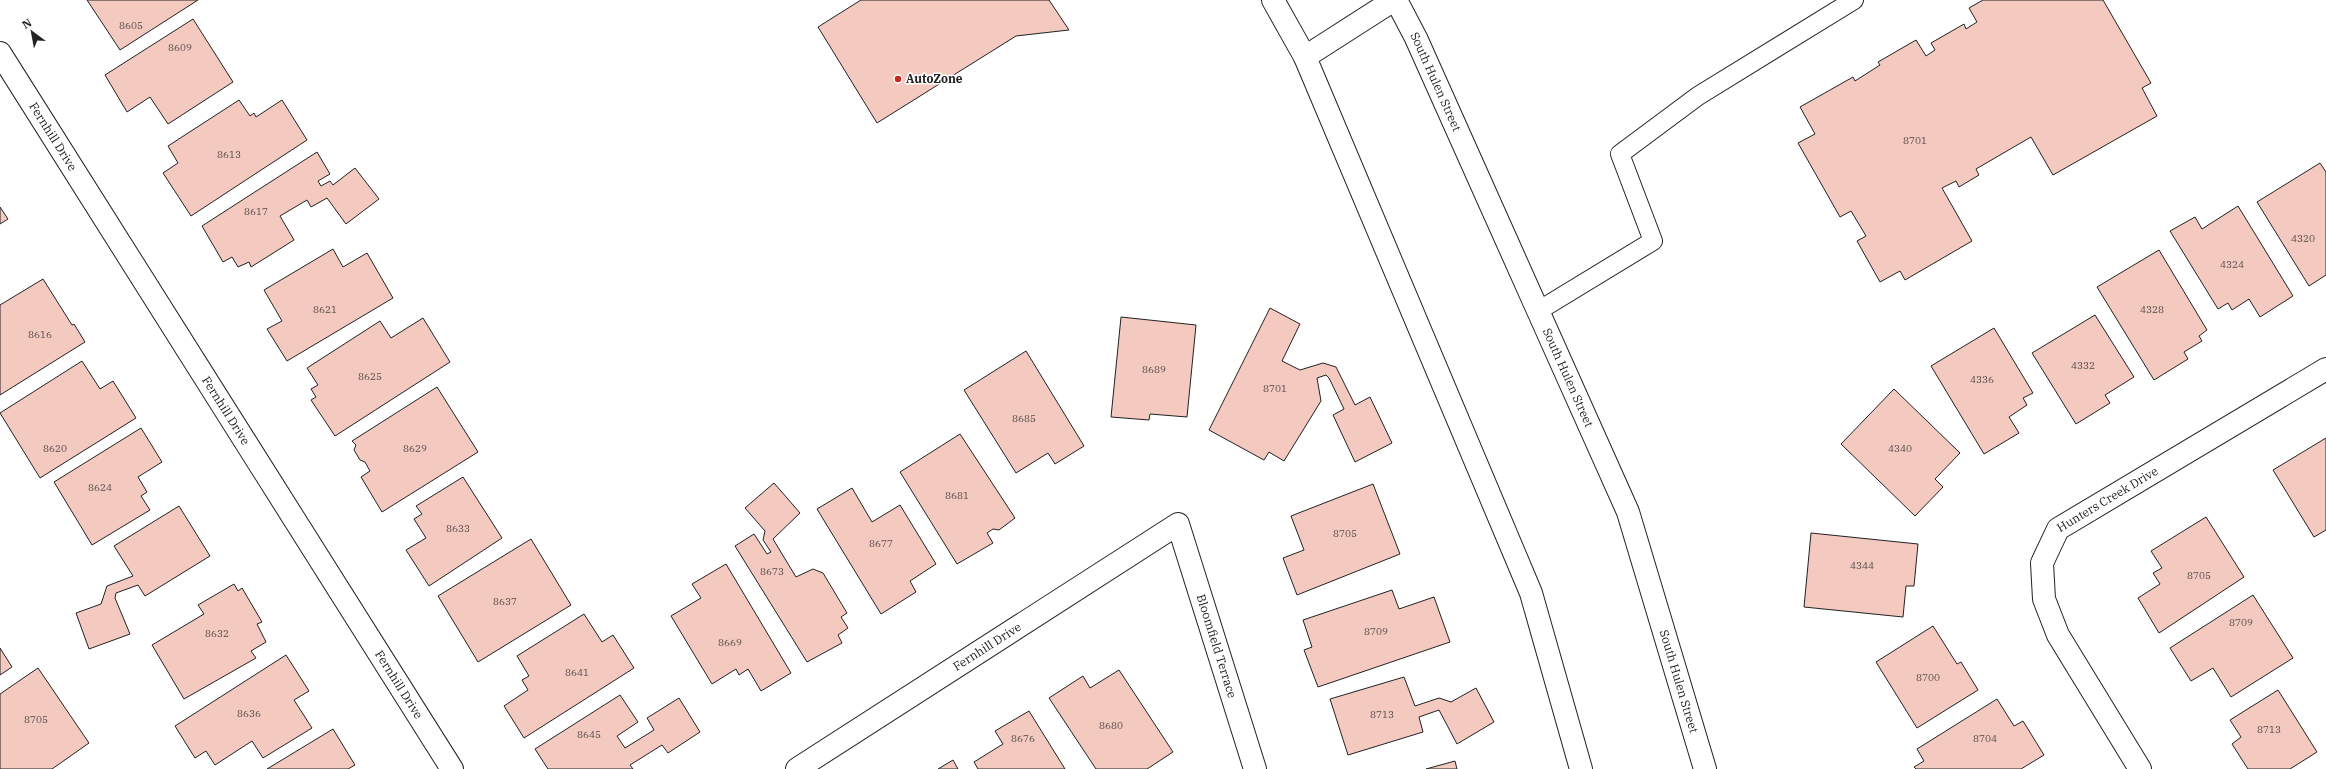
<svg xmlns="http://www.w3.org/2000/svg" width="2326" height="769" font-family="'IBM Plex Serif',serif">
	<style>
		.building { fill: #f3c9c0; stroke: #222 }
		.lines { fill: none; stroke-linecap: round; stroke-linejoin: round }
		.lane-casing { stroke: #222; stroke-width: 20 }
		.street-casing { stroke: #222; stroke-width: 24 }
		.secondary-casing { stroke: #222; stroke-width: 24 }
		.lane { stroke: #fff; stroke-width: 18 }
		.street { stroke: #fff; stroke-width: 22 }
		.secondary { stroke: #fff; stroke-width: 22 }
		.poi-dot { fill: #c62828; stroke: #fff; stroke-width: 1.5 }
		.labels { text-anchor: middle; stroke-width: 3; stroke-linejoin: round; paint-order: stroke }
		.number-label { font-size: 10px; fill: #564c4a }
		.poi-label { font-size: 12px; font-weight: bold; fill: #222; stroke: #fff; text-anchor: start }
		.street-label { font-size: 12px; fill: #222; stroke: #fff }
	</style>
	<rect width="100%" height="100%" fill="#fff"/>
	<path class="building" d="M87,0h111l-78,50z
		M861,0h188l20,30 -53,6 -139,87 -59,-96z
		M1983,0h120l48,83 -9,5 15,28 -104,59 -22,-38 -55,32 3,6 -20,12 -3,-6 -14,7 30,53 -67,39 -5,-9 -20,11 -23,-41 9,-5 -15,-25 -11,6 -42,-74 17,-9 -15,-27 53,-30 2,4 25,-16 -2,-3 38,-22 10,16 9,-6 -4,-7 33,-19 2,5 11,-7 -8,-14z
		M193,19l40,63 -65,42 -18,-27 -23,15 -22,-37z
		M239,100l11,16 4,-3 2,4 26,-17 25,40 -116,76 -28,-43 15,-10 -10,-17z
		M317,152l13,22 -12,7 3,5 9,-5 3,4 22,-17 24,31 -33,25 -19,-26 -16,9 -4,-7 -27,16 14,24 -43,27 -2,-5 -11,5 -6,-10 -9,5 -21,-36z
		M2320,163l6,9v103l-17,11 -52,-84z
		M2238,206l55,90 -33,21 -11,-18 -17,11 -4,-7 -10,6 -48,-78 25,-14 7,12z
		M0,207l8,12 -8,5z
		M333,249l10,18 24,-14 26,45 -106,63 -20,-32 15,-8 -18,-31z
		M2159,250l48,80 -8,6 3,5 -18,11 4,7 -34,21 -57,-93z
		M43,279l29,46 2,-1 11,18 -85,53v-90z
		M1270,308l30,16 -18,37 18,9 23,-7 13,4 19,38 15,-8 22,46 -37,19 -22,-47 11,-6 -15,-31 -3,-3 -9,3 4,23 -37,60 -15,-9 -5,8 -55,-30z
		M2095,315l39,62 -29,18 5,8 -34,21 -44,-71z
		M1121,317l75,8 -9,92 -37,-3 -1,6 -38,-3z
		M423,318l27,44 -115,74 -24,-36 5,-3 -5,-8 7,-4 -11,-17 73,-47 11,17z
		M1994,328l39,65 -10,5 4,7 -18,12 10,16 -35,21 -53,-88z
		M1026,351l58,95 -29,18 -7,-11 -32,20 -52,-83z
		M82,361l18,28 13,-8 23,37 -96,60 -40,-65z
		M437,387l41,65 -96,60 -21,-35 9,-6 -5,-9 -5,-2 -6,-10 2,-5 -4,-4z
		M1894,389l66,64 -25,26 8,8 -28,29 -74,-72z
		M141,428l21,34 -24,15 9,15 -6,4 9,14 -58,35 -38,-63z
		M960,434l55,84 -16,12 -6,-1 -6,4 6,10 -36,21 -57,-92z
		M2326,438v92l-12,7 -41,-67z
		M463,477l39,61 -73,48 -23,-36 20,-12 -12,-19 8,-5 -6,-8z
		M774,483l26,30 -27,26 23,38 17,-8 10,4 24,40 -6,4 7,11 -10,7 4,8 -35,19 -72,-116 19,-12 13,20 4,-2 -8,-12 2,-9 -20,-23z
		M1373,484l27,70 -103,41 -14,-37 21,-8 -13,-34z
		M852,488l20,34 28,-17 36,59 -26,17 6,11 -35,22 -64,-105z
		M179,506l31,50 -65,40 -7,-11 -22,8 -1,5 15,36 -41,15 -13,-36 25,-9 6,-18 26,-10 -19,-30z
		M2206,517l38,60 -85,56 -21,-35 22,-14 -7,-11 9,-5 -11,-17z
		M1811,533l107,11 -4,42h-8l-3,31 -99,-10z
		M531,539l40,66 -93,57 -40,-66z
		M726,564l65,109 -30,18 -13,-22 -9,6 -3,-6 -24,15 -41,-68 30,-18 -9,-14z
		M234,584l4,7 4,-3 20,34 -5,2 9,18 -15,9 5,7 -72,41 -32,-54 52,-31 -6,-9z
		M1392,590l7,19 35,-12 16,45 -132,45 -14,-37 8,-3 -9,-27z
		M2253,595l40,63 -62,39 -18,-29 -22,13 -21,-33z
		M584,614l18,28 11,-7 21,33 -110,70 -20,-32 24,-16 -6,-10 7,-4 -12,-20z
		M1933,626l24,38 4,-2 17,28 -61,38 -41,-66z
		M0,648l12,19 -12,8z
		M286,655l23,36 -15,9 18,28 -49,30 -11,-17 -37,24 -9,-14 -11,7 -20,-32z
		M38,668l51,75 -37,26h-52v-75z
		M1119,670l54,82 -26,17h-51l-47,-71 34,-22 7,12z
		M1404,677l11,29 24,-8 12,4 25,-14 18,34 -37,22 -18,-34 -20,7 4,15 -75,23 -18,-56z
		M2278,690l39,62 -27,17h-42l-16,-25 9,-7 -11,-17z
		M620,695l18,27 -21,14 8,12 29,-18 -7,-12 32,-20 21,34 -32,21 -6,-8 -32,20 3,4h-85l-13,-20z
		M1997,699l17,27 9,-5 21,34 -23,14h-105l-2,-2 10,-6 -7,-12z
		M1029,711l36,58h-87l-4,-7 29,-18 -8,-13z
		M333,729l22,36 -7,4h-81z
		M953,760l5,9h-20z
		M1455,761l2,8h-31z"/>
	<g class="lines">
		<defs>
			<path id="lane" d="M1538,311l115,-70 -33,-87 78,-58 156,-96"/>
			<g id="street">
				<path id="s1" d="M0,53l452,716"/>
				<path id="s2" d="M797,769l381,-245 77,245"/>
				<path id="s3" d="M2140,769l-82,-134 -14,-36 -2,-36 16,-34 268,-160"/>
			</g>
			<g id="secondary">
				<path d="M1273,0l32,57 226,536 50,176"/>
				<path id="s4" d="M1396,0l20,38 212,474 77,257"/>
				<path d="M1305,57l89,-57"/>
			</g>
		</defs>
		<use href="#lane" class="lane-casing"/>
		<use href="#street" class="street-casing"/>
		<use href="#secondary" class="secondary-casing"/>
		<use href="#lane" class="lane"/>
		<use href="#street" class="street"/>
		<use href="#secondary" class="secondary"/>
	</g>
	<circle class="poi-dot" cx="898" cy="79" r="4"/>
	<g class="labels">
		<g class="number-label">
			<text x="131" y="29">8605</text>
			<text x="180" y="51">8609</text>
			<text x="1915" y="144">8701</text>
			<text x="229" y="158">8613</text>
			<text x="256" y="215">8617</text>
			<text x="2303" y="242">4320</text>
			<text x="2232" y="268">4324</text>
			<text x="325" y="313">8621</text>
			<text x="2152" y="313">4328</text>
			<text x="40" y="338">8616</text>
			<text x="2083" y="369">4332</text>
			<text x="1154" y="373">8689</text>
			<text x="370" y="380">8625</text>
			<text x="1982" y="383">4336</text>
			<text x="1275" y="392">8701</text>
			<text x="1024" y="422">8685</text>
			<text x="55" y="452">8620</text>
			<text x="415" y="452">8629</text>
			<text x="1900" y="452">4340</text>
			<text x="100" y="491">8624</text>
			<text x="957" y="499">8681</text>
			<text x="458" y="532">8633</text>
			<text x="1345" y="537">8705</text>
			<text x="881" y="547">8677</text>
			<text x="1862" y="569">4344</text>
			<text x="772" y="575">8673</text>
			<text x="2199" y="579">8705</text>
			<text x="505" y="605">8637</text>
			<text x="2241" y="626">8709</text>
			<text x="1376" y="635">8709</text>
			<text x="217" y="637">8632</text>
			<text x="730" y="646">8669</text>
			<text x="577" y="676">8641</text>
			<text x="1928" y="681">8700</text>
			<text x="249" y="717">8636</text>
			<text x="1382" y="718">8713</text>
			<text x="36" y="723">8705</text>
			<text x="1111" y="729">8680</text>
			<text x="2269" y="733">8713</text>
			<text x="589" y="738">8645</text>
			<text x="1023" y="742">8676</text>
			<text x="1985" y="742">8704</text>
		</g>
		<g class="poi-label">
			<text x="906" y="83">AutoZone</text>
		</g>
		<g class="street-label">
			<text dy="4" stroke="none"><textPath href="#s4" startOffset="91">South Hulen Street</textPath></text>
			<text dy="4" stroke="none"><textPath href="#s1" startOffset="99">Fernhill Drive</textPath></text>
			<text dy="4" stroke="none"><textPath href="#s4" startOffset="415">South Hulen Street</textPath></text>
			<text dy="4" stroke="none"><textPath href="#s1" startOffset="423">Fernhill Drive</textPath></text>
			<text dy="4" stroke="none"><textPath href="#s3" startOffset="327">Hunters Creek Drive</textPath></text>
			<text dy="4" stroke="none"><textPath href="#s2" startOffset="226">Fernhill Drive</textPath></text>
			<text dy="4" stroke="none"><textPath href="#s2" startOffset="581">Bloomfield Terrace</textPath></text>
			<text dy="4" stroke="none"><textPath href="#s4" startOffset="739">South Hulen Street</textPath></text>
			<text dy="4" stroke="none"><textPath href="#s1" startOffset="747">Fernhill Drive</textPath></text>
		</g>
	</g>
	<g transform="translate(32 32) rotate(328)" stroke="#ffffff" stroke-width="3" paint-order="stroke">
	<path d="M0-3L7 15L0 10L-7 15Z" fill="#222222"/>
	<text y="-6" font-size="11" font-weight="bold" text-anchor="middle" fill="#222222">N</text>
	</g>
</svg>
